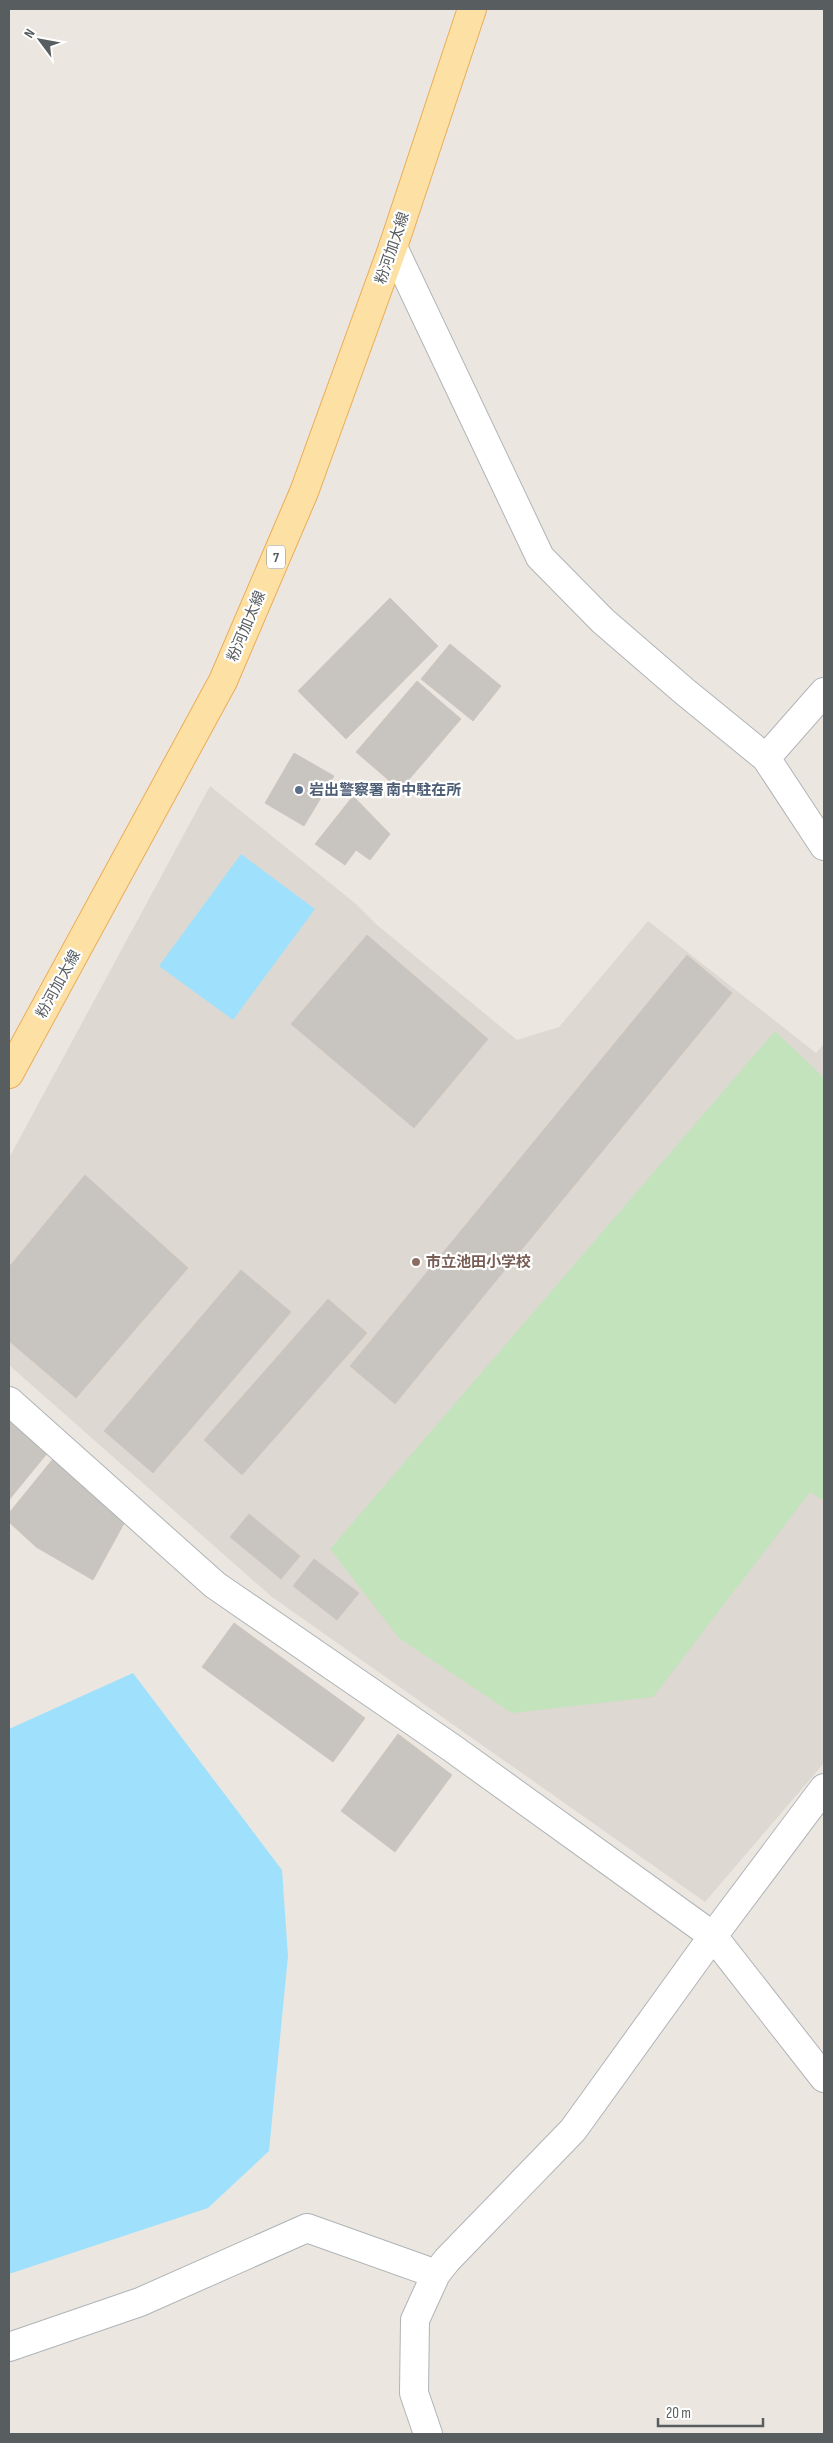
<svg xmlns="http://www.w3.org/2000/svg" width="833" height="2443" font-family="'Sofia Sans Condensed','Noto Sans JP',sans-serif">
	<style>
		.education { fill: #ddd8d1 }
		.green { fill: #c2e3bc }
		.water { fill: #9fe1fc }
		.building { fill: #c8c4bf; stroke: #cfc7be }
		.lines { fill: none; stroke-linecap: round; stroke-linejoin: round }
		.street-casing { stroke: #b0b4b7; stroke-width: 30 }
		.primary-casing { stroke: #ecac58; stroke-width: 30 }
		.street { stroke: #fff; stroke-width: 28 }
		.primary { stroke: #fce0a4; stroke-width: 28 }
		.service-dot { fill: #5c6f8a; stroke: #fff; stroke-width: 2 }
		.education-dot { fill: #8d6e63; stroke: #fff; stroke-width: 2 }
		.labels { text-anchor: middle; stroke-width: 4.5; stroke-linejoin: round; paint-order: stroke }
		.shield { fill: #fff; stroke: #8a8e90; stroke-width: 1 }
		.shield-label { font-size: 14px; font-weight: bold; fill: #585d60 }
		.street-label { font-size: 15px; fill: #585d60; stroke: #fff }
		.service-label { font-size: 15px; font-weight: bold; fill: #4e5e75; stroke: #fff; text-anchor: start }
		.education-label { font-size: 15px; font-weight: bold; fill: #785e54; stroke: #fff; text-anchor: start }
	</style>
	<rect width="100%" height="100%" fill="#ebe7e0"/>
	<path class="education" d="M210,786l146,118 21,21 140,115 42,-13 89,-106 168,132 8,-9v719l-119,139 -433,-305 -263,-232v-207z"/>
	<path class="green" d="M775,1031l49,47v423l-14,-9 -157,205 -141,16 -113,-75 -69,-89z"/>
	<path class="water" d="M241,854l74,55 -82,111 -74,-54z
		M133,1673l149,197 6,86 -19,195 -61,57 -199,66v-545z"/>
	<path class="building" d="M390,598l48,48 -92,93 -48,-48z
		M450,644l51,42 -28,35 -52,-42z
		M417,681l44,38 -61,71 -44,-38z
		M294,753l40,23 -30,50 -39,-23z
		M353,796l37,38 -20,26 -14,-10 -11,15 -30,-21z
		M367,935l121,104 -74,89 -123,-104z
		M687,955l45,38 -337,411 -45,-38z
		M85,1175l103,93 -112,130 -67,-57v-74z
		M241,1270l50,42 -138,161 -49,-42z
		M328,1299l39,34 -125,142 -38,-35z
		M12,1419l37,32 -40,49v-77z
		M57,1454l70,64 -34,62 -57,-33 -27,-25v-9z
		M249,1514l51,42 -19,23 -51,-42z
		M314,1559l45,34 -22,27 -44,-34z
		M234,1623l131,95 -32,44 -131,-95z
		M398,1734l54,41 -57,77 -54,-41z"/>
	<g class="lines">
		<defs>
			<path id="street" d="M393,247l147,310 63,64 81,70 82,67 58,88
				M766,758l58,-66
				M9,1401l206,184 237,163 261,188 111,142
				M9,2347l131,-45 167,-74 129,46
				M428,2434l-14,-41 1,-73 21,-46 11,-14 126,-130 140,-194 111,-148"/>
			<path id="primary" d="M9,1074l214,-393 81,-189 89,-245 79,-238"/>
		</defs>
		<use href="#street" class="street-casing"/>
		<use href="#primary" class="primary-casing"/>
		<use href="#street" class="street"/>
		<use href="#primary" class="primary"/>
	</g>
	<circle class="service-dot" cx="299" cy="790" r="5"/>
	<circle class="education-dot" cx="416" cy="1262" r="5"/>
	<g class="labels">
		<rect class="shield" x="267" y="545.5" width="18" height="23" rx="4"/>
		<g class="shield-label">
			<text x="276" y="562">7</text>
		</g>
		<g class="street-label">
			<text transform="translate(392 248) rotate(-71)" y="5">粉河加太線</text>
			<text transform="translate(246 626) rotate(-67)" y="5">粉河加太線</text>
			<text transform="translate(58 984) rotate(-61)" y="5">粉河加太線</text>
		</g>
		<g class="service-label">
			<text x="309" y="795">岩出警察署 南中駐在所</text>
		</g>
		<g class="education-label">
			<text x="426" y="1267">市立池田小学校</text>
		</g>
	</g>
	<rect width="833" height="2443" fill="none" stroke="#585d60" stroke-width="20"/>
	<g transform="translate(40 40) rotate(302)" stroke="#ffffff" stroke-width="4" paint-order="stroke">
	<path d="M0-4L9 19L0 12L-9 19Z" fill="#585d60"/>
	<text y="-8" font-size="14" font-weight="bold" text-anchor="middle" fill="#585d60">N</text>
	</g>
	<path d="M658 2418v8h105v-8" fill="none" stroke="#585d60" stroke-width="2.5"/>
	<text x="666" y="2418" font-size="15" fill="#585d60" stroke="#ffffff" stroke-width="4" paint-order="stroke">20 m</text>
</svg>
